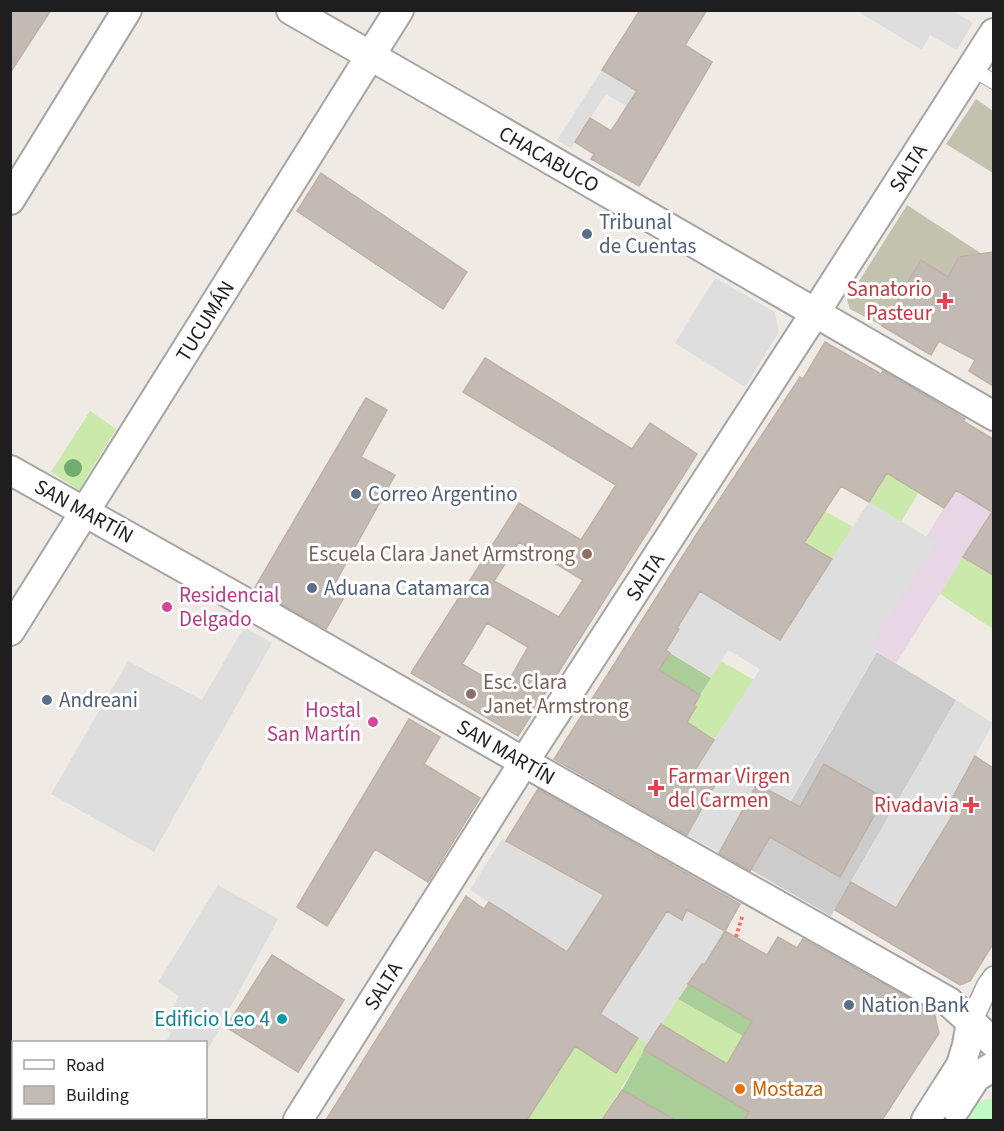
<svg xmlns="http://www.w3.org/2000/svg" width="1004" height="1131" font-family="'Source Sans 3',sans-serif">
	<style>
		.industrial { fill: #e8d5e5 }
		.religious { fill: #ccc }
		.construction { fill: #c3c2af }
		.grass { fill: #cbe9aa }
		.forest { fill: #aace98 }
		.park { fill: #c0f9c3 }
		.parking { fill: #dedede }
		.building { fill: #c3bab3; stroke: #c0b1a6; stroke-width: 1.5; fill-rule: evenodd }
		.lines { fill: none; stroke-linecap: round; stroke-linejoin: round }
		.service-casing { stroke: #a5a5a5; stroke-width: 16 }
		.pedestrian-casing { stroke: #a5a5a5; stroke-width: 24 }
		.minor-casing { stroke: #a5a5a5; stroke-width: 32 }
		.path { stroke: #f8746b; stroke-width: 4; stroke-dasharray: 3 3; stroke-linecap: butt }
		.service { stroke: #fff; stroke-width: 14 }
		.pedestrian { stroke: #fff; stroke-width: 21 }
		.minor { stroke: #fff; stroke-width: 28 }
		.tree { fill: #72ad70 }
		.service-dot { fill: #5c6f8a; stroke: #fff; stroke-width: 2 }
		.health-dot { fill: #e0444e; stroke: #fff; stroke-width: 2 }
		.education-dot { fill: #8d6e63; stroke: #fff; stroke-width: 2 }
		.hotel-dot { fill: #d1479c; stroke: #fff; stroke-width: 2 }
		.culture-dot { fill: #0f9aa8; stroke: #fff; stroke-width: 2 }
		.food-dot { fill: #e8710a; stroke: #fff; stroke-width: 2 }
		.labels { text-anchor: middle; stroke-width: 6; stroke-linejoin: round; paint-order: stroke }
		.street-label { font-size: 21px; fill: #1e1e1e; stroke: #fff }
		.service-label { font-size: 21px; fill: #4e5e75; stroke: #fff; text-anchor: start }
		.health-label { font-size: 21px; fill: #be3a42; stroke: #fff; text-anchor: end }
		.education-label { font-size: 21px; fill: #785e54; stroke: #fff; text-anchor: end }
		.hotel-label { font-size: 21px; fill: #b23c85; stroke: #fff; text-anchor: start }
		.culture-label { font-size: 21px; fill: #0d838f; stroke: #fff; text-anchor: end }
		.food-label { font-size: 21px; fill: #c56008; stroke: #fff; text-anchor: start }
	</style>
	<rect width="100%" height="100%" fill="#efeae4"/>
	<path class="industrial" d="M955,490l37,22 -96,151 -26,-16 66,-104 -10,-6z"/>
	<path class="religious" d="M877,652l79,48 -125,216 -80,-46z"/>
	<path class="construction" d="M976,99l17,12v62l-47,-29z
		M907,205l75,49 -23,3 -11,20 -27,-16 -39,65 -32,-17 -3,-9z"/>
	<path class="grass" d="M90,411l26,18 -37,61 -28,-18z
		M887,473l32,19 -18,30 -32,-20z
		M825,511l28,16 -21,32 -51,-29z
		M963,557l30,18v54l-53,-35z
		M721,661l33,19 -40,60 -27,-18 8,-15 -1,-1z
		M539,994l77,78 22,-34 10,6 -46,76h-75l29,-45z
		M678,999l65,37 -11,31 -71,-43z"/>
	<path class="forest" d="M670,653l41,25 -11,17 -41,-25z
		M688,984l64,37 -9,15 -65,-37z
		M644,1050l105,62 -5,8h-67l-55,-30z"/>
	<path class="park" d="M993,1098v22h-30l11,-17z"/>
	<path class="parking" d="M640,11h67l-66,104 -35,-21 -35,54 -14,-8z
		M857,11h96l20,12 -16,27 -27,-15 -8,15z
		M715,278l60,34 4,20 -34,55 -70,-44z
		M869,502l68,41 -67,104 7,5 -87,149 -33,-17 -37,69 -32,-18 28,-52 -21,-13 65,-101 -32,-19 -17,28 -45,-28 13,-21 -31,-18 11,-18 29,17 12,-19 79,48z
		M244,627l28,16 -118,209 -103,-58 77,-133 74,39z
		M956,700l37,23 -46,85 7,5 -59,96 -44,-27z
		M502,839l102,56 -37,57 -97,-62z
		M702,883l23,48 -20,33h-3l-54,80 -48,-30 67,-103 15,9z
		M218,885l60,34 -72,134v-11h-40l5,-9 -8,-6 16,-31 -21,-14z"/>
	<path class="building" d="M10,10h41l-41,63z
		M640,10h67l-22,35 27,17 -73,124 -48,-27 3,-5 -19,-12 15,-24 21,13 26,-40 -35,-21z
		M321,173l146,99 -24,37 -146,-98z
		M993,252v134l-24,-15 6,-11 -36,-19 -8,14 -49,-29 39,-66 27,17 11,-20z
		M825,342l56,32 2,-3 33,19 49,29 -2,2 30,18v136l-30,-18 29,-45 -36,-22 -12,18 -57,-35 -18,29 -28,-16 -37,57 28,16 -52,81 -80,-49 -23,37 2,1 -13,21 4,3 -11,17 41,25 -6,11 2,1 -9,15 27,18 -19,30 21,13 -29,52 -133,-76 144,-227 102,-155 3,2z
		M485,358l147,91 18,-26 47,31 -179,282 -107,-63 108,-170 62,37 35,-55 -153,-93zM519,542l64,38 -24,37 -65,-36zM487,623l41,24 -24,42 -42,-25z
		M366,398l21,12 -26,47 34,18 -61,110 13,7 -21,37 -72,-40z
		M409,719l31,18 -16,27 56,34 -52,84 -53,-33 -48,77 -30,-19z
		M975,756l18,12v176l-23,37 -10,4 -125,-75 16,-28 45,26 58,-95 -7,-5z
		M824,764l60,34 -44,79 -70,-40 -20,34 -31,-18 38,-69 43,23z
		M538,789l202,115 -15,27 -38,-21 -5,10 -15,-9 -67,103 38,24 -22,35 -41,-27 -48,74h-201l140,-224 18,13 5,-7 78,50 37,-57 -98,-54z
		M725,931l42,24 11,-18 19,11 6,-9 131,73 5,21 -57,87h-138l5,-8 -105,-62 17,-26 66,40 25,-43 -64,-37 14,-20h3z
		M272,955l72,45 -46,72 -72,-45z
		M622,1090l54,30h-74z"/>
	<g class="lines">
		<defs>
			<path id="service" d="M971,68l23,14"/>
			<path id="pedestrian" d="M971,1022l16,-35 7,-10"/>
			<path id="minor" d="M291,10l184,106 519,300
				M10,200l117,-190
				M10,470l256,144 258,148 425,240 45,41
				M10,631l389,-621
				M10,1062l4,2
				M956,1108l20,-31 18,-11
				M109,1118l6,2
				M298,1120l226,-358 291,-449 179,-280
				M926,1120l35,-55 6,-20 4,-23"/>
		</defs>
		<use href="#service" class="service-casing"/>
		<use href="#pedestrian" class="pedestrian-casing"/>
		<use href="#minor" class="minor-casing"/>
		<path class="path" d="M736,937l7,-23"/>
		<use href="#service" class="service"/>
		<use href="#pedestrian" class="pedestrian"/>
		<use href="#minor" class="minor"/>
	</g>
	<circle class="tree" cx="73" cy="468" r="9"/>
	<g class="service-dot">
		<circle cx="587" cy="234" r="6"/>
		<circle cx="356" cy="494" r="6"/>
		<circle cx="312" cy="588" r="6"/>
		<circle cx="47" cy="700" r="6"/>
		<circle cx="849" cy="1005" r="6"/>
	</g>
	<g class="health-dot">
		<path d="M942 292h6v6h6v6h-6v6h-6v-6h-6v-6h6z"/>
		<path d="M653 779h6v6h6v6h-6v6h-6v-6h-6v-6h6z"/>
		<path d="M968 796h6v6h6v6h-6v6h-6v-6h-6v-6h6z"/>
	</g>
	<g class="education-dot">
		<circle cx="587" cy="554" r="6"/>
		<circle cx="471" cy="694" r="6"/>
	</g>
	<g class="hotel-dot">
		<circle cx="167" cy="607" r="6"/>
		<circle cx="373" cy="722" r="6"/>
	</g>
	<circle class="culture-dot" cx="282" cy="1019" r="6"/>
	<circle class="food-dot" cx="740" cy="1089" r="6"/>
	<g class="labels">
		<g class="street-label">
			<text transform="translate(549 159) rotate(30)" y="7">CHACABUCO</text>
			<text transform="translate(908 168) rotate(-58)" y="7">SALTA</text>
			<text transform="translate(205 321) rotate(-58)" y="7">TUCUMÁN</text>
			<text transform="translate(84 511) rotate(29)" y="7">SAN MARTÍN</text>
			<text transform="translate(645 577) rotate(-57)" y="7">SALTA</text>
			<text transform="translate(506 752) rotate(30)" y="7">SAN MARTÍN</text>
			<text transform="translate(383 986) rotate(-58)" y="7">SALTA</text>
		</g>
		<g class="service-label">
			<text x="599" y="229">Tribunal<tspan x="599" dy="24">de Cuentas</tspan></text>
			<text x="368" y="501">Correo Argentino</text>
			<text x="324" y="595">Aduana Catamarca</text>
			<text x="59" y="707">Andreani</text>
			<text x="861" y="1012">Nation Bank</text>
		</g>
		<g class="health-label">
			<text x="932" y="296">Sanatorio<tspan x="932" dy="24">Pasteur</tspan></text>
			<text x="668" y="783" text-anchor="start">Farmar Virgen<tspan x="668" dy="24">del Carmen</tspan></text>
			<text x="959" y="812">Rivadavia</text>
		</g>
		<g class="education-label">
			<text x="575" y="561">Escuela Clara Janet Armstrong</text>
			<text x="483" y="689" text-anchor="start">Esc. Clara<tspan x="483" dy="24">Janet Armstrong</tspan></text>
		</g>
		<g class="hotel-label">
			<text x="179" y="602">Residencial<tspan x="179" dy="24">Delgado</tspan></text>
			<text x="361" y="717" text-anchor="end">Hostal<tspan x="361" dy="24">San Martín</tspan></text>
		</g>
		<g class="culture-label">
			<text x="270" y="1026">Edificio Leo 4</text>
		</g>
		<g class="food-label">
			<text x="752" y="1096">Mostaza</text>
		</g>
	</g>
	<rect width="1004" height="1131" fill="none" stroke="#1e1e1e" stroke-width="24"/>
	<rect x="12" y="1041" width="195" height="78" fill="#ffffff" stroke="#a5a5a5" stroke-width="1.5"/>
	<rect x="24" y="1060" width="30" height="9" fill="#ffffff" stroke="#a5a5a5" stroke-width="1.5"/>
	<text x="66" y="1071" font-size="18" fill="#1e1e1e">Road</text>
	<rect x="24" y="1086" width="30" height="18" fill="#c3bab3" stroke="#a5a5a5" stroke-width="1.5"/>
	<text x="66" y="1101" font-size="18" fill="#1e1e1e">Building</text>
</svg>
